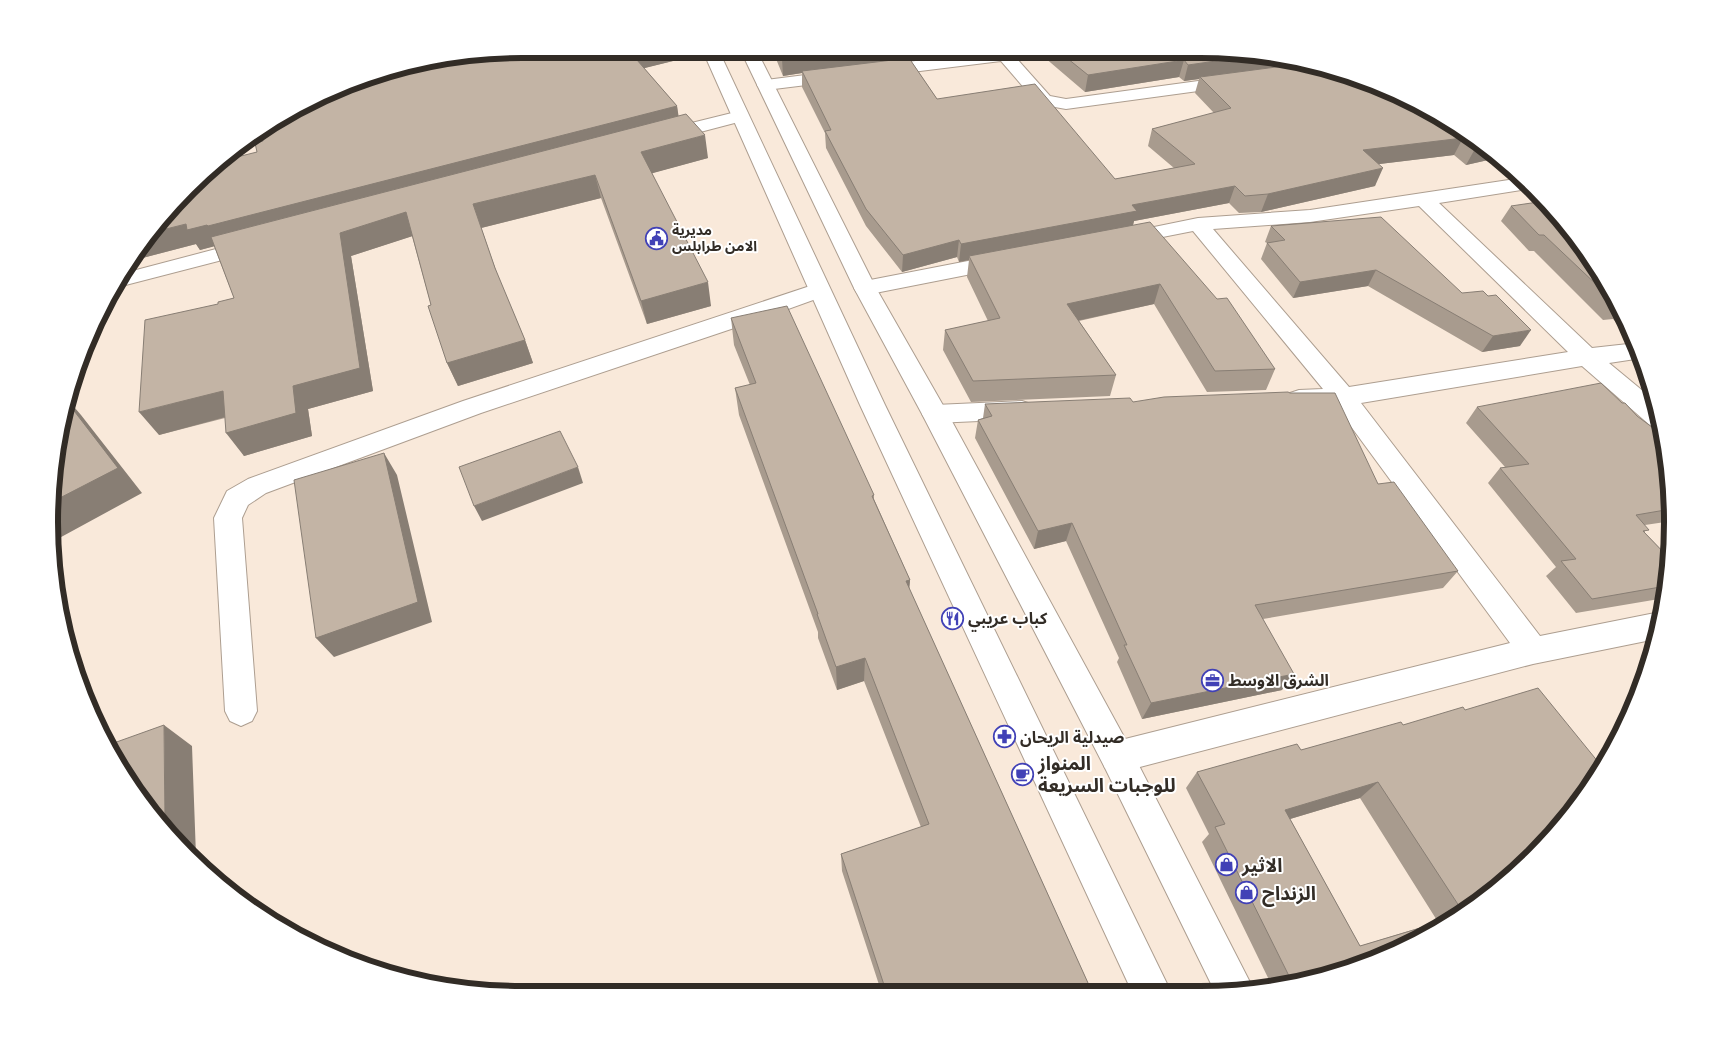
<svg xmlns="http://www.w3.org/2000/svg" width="1721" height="1044" font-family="Roboto,'Noto Sans Arabic',sans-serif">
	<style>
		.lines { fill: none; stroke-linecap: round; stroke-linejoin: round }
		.minor-casing { stroke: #ad9e90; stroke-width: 2 }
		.major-casing { stroke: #ad9e90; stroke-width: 2 }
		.minor { fill: #fff; fill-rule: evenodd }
		.major { fill: #fff; fill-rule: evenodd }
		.wall { fill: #a89b8e; fill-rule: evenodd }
		.shaded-wall { fill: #887e74 }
		.building { fill: #c3b4a5; stroke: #887e74 }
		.labels { text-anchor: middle; stroke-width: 4; stroke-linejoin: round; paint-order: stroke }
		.far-poi-label { font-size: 14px; font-weight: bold; fill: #322c26; stroke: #fff; text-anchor: start }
		.poi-label { font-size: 16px; font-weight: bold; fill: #322c26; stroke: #fff; text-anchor: start }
		.near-poi-label { font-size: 19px; font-weight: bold; fill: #322c26; stroke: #fff; text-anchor: start }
		.rim { fill: none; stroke: #322c26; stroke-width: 6 }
	</style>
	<rect width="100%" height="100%" fill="#f9e9da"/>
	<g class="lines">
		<defs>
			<path id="minor" d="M1010,49l44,1 -2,4 -35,5 33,37 16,3 169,-23 6,1 3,4 -3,4 -6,1 -169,23 -28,-5 -37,-43 -235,29 -6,-1 -3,-4 3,-4 6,-1z
				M740,111l6,1 3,4 -3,4 -84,22 -7,-2 -2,-4 2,-4z
				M1522,178l12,10 -95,15 153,145 45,-5 5,15 -33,5 46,38 8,27 -12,-2 -69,-60 -221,37 179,233 120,-24 3,3 -7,24 -123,25 -416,109 -12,-5 -4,-11 4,-11 12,-5 393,-98 -174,-237 -37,2 -9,-3 -3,-6 3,-6 9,-3 24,-1 -130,-158 -71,14 -7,-2 -3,-4 3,-4 83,-17 112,-8zM1419,206l149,146 -219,35 -136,-158 97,-7z
				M254,239l7,1 4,5 -4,5 -147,38 7,-14z
				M1004,254l8,2 3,5 -3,5 -147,29 -8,-2 -3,-5 3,-5 8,-2z
				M819,283l8,2 3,5 -3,5 -75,27 -271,91 -215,80 -18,12 -6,13 15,193 -5,10 -11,5 -11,-5 -5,-10 -11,-193 13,-27 21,-12 215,-78z
				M1022,401l9,3 3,6 -3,6 -9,3 -87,4 -9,-3 -4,-6 4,-6 9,-3z"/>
			<path id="major" d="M702,49h16l167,356 287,589h-39l-273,-589z
				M740,49h16l120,239 72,126 181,332 125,244 -24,4h-14l-111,-226 -183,-354 -68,-126z"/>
		</defs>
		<use href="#minor" class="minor-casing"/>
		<use href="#major" class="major-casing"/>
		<use href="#minor" class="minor"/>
		<use href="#major" class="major"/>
	</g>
	<path class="wall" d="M522,49h149l2,12 -29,7 33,38 1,10 30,42 -56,15 59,133 -64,18 -46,-126 -120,30 17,48 27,64 8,23 -75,23 -11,-23 -35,-127 -61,20 22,135 -65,18 4,27 -68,20 -19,-38 -66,17 59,-131 16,-6 -20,-52 -14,4 -4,-6 -69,18 2,-3 128,-107 6,-11z
		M772,49h202l-65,9 28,41 178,80 59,-11 -26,-22 4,-17 62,-16 -19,-20 4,-14 -15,2 -5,-4 -94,15 -41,-35 1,-7h185l232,79 35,29 -31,7 -12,-10 -75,9 -4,22 -114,26 -22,1 -10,-10 -95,18 -1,4 142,144 -9,21 -59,2 -53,-88 -75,17 37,54 -6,21 -139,6 -28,-52 2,-20 43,-9 -21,-44 2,-17 -10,2 -2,-5 -55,15 -36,-46 -40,-78 -1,-15 -23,-46v-14l-19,3z
		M1511,206l82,53 34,65 -8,1 -6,-6 -10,1 -69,-69h-5l-28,-30z
		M1271,226l191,67 58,53 -38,6 -114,-66 -75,12 -32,-39 6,-16 -2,-1z
		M731,318l143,177v4l36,81 -1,8 184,406h-211l-40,-123 -1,-17 80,-27 -57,-146 -27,9 -19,-52v-6l-79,-217 -4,-27 15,-3 -16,-40z
		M1133,402l245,82 80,87 -15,17 -180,31 19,71 -140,29 -25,-57 2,-4 -53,-117 -32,8 -59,-111 3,-18 5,-2 2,-14z
		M1622,403l15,13 27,20 8,85 -27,4v8l24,25 -4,40 -89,15 -30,-37 10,-9 -68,-84 12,-15 5,-1 -39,-44 11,-16z
		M1465,710l134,53 -88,115 -76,54 -84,38 -79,16 -70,-144 7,-8 -23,-46 11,-16 104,-22zM1360,798l78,124 -78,24 -70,-127z"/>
	<path class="shaded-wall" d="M644,49h27l2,12 -40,10 -3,-19z
		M856,49h118l-171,24 -1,-2v2l-19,3 -1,-17z
		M1258,55l48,10 -106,12 -1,2 -15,2 4,-16z
		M1184,60l-5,17 -94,15 3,-17z
		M677,106l3,19 -480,125 -4,-6 -69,18 2,-3 25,-27z
		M705,135l3,23 -62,17 -5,-23z
		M1463,138l-9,17 -99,12 8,-17z
		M1483,146l14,12 -31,7 10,-18z
		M1383,168l-8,18 -114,26 7,-18z
		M595,175l6,23 -120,30 22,63 -30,-87z
		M1235,186l-6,17 -95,18 -2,8 -163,27v4l-10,2 2,-18 171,-39z
		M406,212l10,23 -65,21 22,135 -65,18 4,27 -68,20 -18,-23 67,-47 47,-153z
		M959,240l-2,17 -55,15 1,-17z
		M1376,270l-8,16 -75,12 7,-16z
		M708,282l3,24 -64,18 -6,-23z
		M1160,284l-6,20 -92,20 5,-20z
		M1531,330l-11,16 -38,6 11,-16z
		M525,340l8,23 -75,23 -11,-23z
		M223,391l17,22 -81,22 -20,-23z
		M69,401l12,14 61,78 -90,49 -3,-20z
		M384,453l13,22 35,147 -98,35 -18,-19z
		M578,467l5,16 -101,38 -8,-15z
		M1072,523l-6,18 -32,8 4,-18z
		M910,580l-2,24 -2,-23z
		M865,658l-1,23 -27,9 -1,-23z
		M1294,674l-12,16 -140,29 9,-16z
		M164,725l28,21 4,110 -31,-29z
		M1378,782l-18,16 -90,27 15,-15z"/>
	<path class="building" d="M522,49h122l-14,3 47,54 -469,120 -1,-1 -20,5 -1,-6 -32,8 67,-71 36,-9 -2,-9 8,-2 -2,-9 109,-58z
		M778,49h78l-74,10z
		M1057,50h173l28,5 -70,10 -4,-5 -96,15z
		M909,58l28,41 98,-15 80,95 80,-15 -43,-35 79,-21 -31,-31 99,-13 52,10 111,55 21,17 -7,1 -13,-9 -100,12 20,18 -115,26 -23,2 -10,-10 -103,19 5,6 -176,33 -2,-4 -56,15 -37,-46 -41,-78 6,-1 -29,-59z
		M686,114l19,21 -64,17 67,130 -67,19 -46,-126 -122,29 22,64 30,72 -78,23 -19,-57 3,-1 -25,-93 -66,21 20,135 -67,18 3,27 -70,20 -3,-42 -84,21 6,-92 73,-16v-2l16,-4 -23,-61z
		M1545,201l48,58 24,45 -73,-69h-5l-28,-29z
		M1381,217l81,76 21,-2 5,5 8,-1 35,35 -38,6 -117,-66 -76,12 -33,-39 18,-3 -14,-14z
		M1150,222l67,77 10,-1 48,71 -60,2 -55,-87 -93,20 49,71 -143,6 -28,-51 55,-12 -31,-62z
		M787,306l87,189 -2,1 38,84 -4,1 187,413h-206l-46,-140 88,-30 -64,-166 -29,9 -19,-53h1l-83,-226 21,-5 -25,-65z
		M1601,383l21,20h3l12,13 27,20 7,73 -35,6 13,15 -6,1 26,27 -3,28 -74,13 -31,-38 15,-2 -76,-91 29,-4 -52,-57z
		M1288,392l2,1h45l43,91 16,-2 64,89 -203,34 39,69 -143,29 -27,-58h3l-55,-122 -34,8 -60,-111 14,-4 -7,-12 145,-6 3,4 31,-5z
		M68,403l50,65 -66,34z
		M560,431l18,36 -104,39 -15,-39z
		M384,453l34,149 -102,36 -22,-158z
		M1538,688l61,75 5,-1 -12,23 -81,93 -48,34 -85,-130 -93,28 75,136 97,-29 -22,15 -84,38 -59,12 -77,-155 10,-3 -28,-52 100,-28 4,6 100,-28 2,3 60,-18 2,3z
		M164,725l1,102 -19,-17 -35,-66z"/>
	<defs>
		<symbol id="civic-ring" viewBox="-11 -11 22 22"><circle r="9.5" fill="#fff" stroke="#4141b6" stroke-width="1.5"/><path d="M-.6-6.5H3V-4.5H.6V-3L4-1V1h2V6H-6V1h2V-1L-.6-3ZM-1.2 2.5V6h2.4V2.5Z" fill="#4141b6"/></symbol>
		<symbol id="restaurant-ring" viewBox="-11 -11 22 22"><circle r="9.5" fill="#fff" stroke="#4141b6" stroke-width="1.5"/><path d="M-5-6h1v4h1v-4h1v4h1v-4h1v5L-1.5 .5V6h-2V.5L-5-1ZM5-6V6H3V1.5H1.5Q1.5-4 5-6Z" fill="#4141b6"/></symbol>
		<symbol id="office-ring" viewBox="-11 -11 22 22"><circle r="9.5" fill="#fff" stroke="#4141b6" stroke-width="1.5"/><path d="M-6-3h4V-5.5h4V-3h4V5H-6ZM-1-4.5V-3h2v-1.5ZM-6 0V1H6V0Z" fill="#4141b6"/></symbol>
		<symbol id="pharmacy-ring" viewBox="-11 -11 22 22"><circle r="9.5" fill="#fff" stroke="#4141b6" stroke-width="1.5"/><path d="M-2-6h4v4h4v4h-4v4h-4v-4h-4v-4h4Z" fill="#4141b6"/></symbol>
		<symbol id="cafe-ring" viewBox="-11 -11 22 22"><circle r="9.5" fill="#fff" stroke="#4141b6" stroke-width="1.5"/><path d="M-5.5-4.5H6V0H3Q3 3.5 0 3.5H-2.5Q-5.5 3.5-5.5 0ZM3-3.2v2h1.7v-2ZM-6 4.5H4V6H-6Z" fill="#4141b6"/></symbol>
		<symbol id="shop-ring" viewBox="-11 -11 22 22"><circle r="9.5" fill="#fff" stroke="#4141b6" stroke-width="1.5"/><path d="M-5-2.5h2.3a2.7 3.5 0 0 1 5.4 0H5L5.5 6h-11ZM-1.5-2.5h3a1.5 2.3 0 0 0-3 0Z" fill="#4141b6"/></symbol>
	</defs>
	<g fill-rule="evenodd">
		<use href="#civic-ring" x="644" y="226" width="25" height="25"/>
		<use href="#restaurant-ring" x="940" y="606" width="25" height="25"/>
		<use href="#office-ring" x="1200" y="668" width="25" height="25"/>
		<use href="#pharmacy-ring" x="992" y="724" width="25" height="25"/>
		<use href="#cafe-ring" x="1010" y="762" width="25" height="25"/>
		<use href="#shop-ring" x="1214" y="852" width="25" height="25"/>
		<use href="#shop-ring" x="1234" y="880" width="25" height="25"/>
	</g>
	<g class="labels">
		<g class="far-poi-label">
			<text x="672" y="235">مديرية<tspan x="672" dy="16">الامن طرابلس</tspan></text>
		</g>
		<g class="poi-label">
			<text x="968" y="624">كباب عريبي</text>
			<text x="1228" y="686">الشرق الاوسط</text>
			<text x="1020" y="743">صيدلية الريحان</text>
		</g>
		<g class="near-poi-label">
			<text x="1038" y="770">المنواز<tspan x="1038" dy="22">للوجبات السريعة</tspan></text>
			<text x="1242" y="872">الاثير</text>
			<text x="1262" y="900">الزنداح</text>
		</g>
	</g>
	<path d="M0 0H1721V1044H0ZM522 58H1200A464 464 0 0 1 1664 522V522A464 464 0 0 1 1200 986H522A464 464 0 0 1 58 522V522A464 464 0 0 1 522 58Z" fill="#fff" fill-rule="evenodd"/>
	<path class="rim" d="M522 58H1200A464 464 0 0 1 1664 522V522A464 464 0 0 1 1200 986H522A464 464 0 0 1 58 522V522A464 464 0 0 1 522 58Z"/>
</svg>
